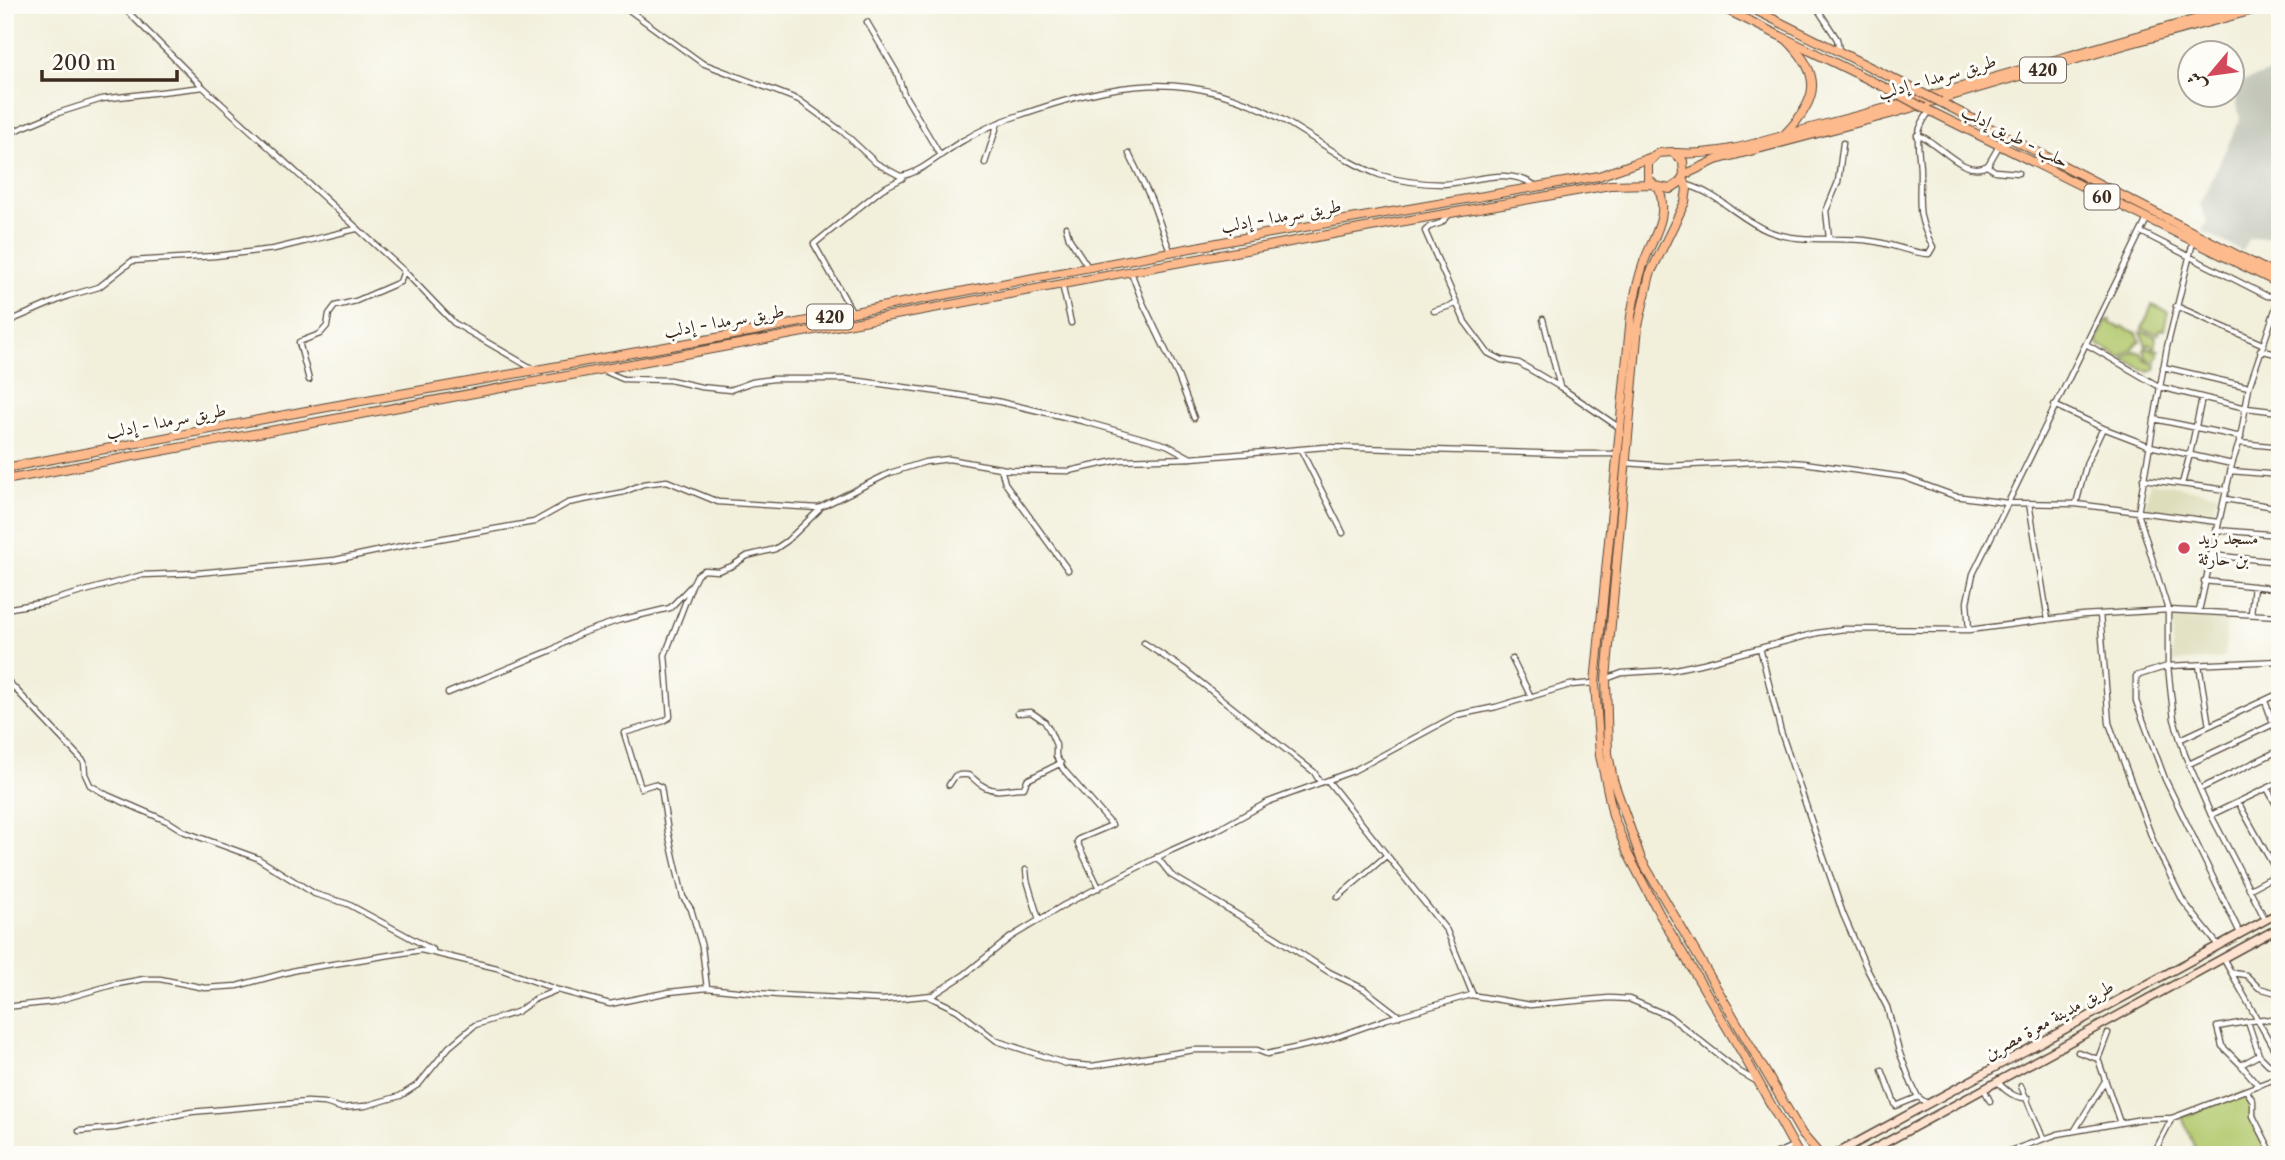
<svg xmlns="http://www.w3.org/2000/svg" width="2285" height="1160" font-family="'Libre Caslon Text',Amiri,serif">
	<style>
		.built { fill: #deddbb }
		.industrial { fill: #c3c6b9 }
		.green { fill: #b3c96e; stroke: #777a46; stroke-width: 2 }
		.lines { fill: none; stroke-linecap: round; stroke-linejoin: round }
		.minor-casing { stroke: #56483a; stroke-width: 7 }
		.secondary-casing { stroke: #56483a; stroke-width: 10 }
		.primary-casing { stroke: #56483a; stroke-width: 10 }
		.trunk-casing { stroke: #56483a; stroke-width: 10 }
		.minor { stroke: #fff; stroke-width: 4.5 }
		.secondary { stroke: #fee3d1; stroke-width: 7 }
		.primary { stroke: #fcba8d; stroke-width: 8 }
		.trunk { stroke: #fcba8d; stroke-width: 8 }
		.primary-bridge-casing { stroke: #56483a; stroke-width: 10; stroke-linecap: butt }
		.primary-bridge { stroke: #fcba8d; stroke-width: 8 }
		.poi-dot { fill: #d1495b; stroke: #fdfcf7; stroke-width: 2.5 }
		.labels { text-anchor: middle; stroke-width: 6; stroke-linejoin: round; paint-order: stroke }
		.shield { fill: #fdfcf7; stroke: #75695f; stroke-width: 2 }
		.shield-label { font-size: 16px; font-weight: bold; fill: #3b2a1e }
		.street-label { font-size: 18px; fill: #3b2a1e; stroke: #fdfcf7 }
		.poi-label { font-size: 18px; fill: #3b2a1e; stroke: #fdfcf7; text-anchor: start }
	</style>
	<rect width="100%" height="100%" fill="#fdfcf7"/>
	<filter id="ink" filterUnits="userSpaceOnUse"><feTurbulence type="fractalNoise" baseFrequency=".0143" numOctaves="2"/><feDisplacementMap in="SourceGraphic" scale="14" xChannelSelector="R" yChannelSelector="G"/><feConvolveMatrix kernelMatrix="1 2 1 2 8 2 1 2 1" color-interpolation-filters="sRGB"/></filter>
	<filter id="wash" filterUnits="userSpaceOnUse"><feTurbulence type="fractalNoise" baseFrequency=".00686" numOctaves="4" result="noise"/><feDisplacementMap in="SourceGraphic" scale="28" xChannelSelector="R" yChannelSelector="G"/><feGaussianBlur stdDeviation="1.57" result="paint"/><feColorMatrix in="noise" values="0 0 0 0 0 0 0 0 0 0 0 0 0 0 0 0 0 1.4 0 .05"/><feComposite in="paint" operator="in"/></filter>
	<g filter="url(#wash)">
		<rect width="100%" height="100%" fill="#f2efdb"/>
		<path class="built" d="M2150,482l68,12 -7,26 -66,-12z
			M2179,615l47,5 -1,36 -5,3 -48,3 1,-43z"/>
		<path class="industrial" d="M2280,69v166l-32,4 -6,12 -40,-20 5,-10 -7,-17 40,-85 -7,-34z"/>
		<path class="green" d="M2152,305l16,7 -4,17h-4l-1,5 -17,-5z
			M2107,320h4l-1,3 10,5 1,-2 16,7 3,8 -4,2 -3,6 -13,8 -21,-12 -2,-4z
			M2141,332l15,4 -2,16 2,-3 3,1 -3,12 -9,-3 -3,-9 2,-3 5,2 1,-3 -3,-2 -3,2z
			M2135,351l6,2 5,8 10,4 -1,5 -6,2 -26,-13z
			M2244,1093l7,8c-1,21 9,37 21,54h-68l-8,-5 -14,-33z"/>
	</g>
	<g filter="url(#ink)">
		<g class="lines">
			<defs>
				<path id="minor" d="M121,5l82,82 201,184 50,52 79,46
					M622,5l80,58 97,37 44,32 33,31 24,13c18,0 46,-27 64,-36 17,-10 34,-18 53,-24 98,-34 171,-49 266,4 30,17 65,44 97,55 20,6 42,9 63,9 32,-2 64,-18 93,2
					M1815,5l22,34 2,11
					M867,22l30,51 7,21 36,61
					M5,135l50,-21 47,-15 101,-12
					M1917,135c20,4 46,45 71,30l11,-19
					M1129,154l22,45 19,52
					M985,163l13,-40
					M1987,166l8,5 23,2
					M1687,185c31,8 52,34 81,46 32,13 69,5 103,10 19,2 38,12 58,13l4,-7c-17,-32 -13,-40 -13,-74 0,-27 -9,-38 10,-62
					M1450,214l-9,9 -12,4 -4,4 40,91 23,31 14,7 17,3 41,24
					M1066,227l3,11 19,29
					M2141,232l126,64 13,1
					M1829,238l-3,-27 12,-29 5,-39
					M2193,242l-26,105 -29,166 30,97v56l3,29 3,24 11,36 26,60 54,104
					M1131,272l11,29 36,75 16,42
					M1062,284l9,39
					M2176,306l86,38
					M1434,311l22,-7
					M853,313l-39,-69 68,-55 21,-11
					M1543,319l17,68 60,41
					M5,323l63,-27 31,-9 33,-26 83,-5 59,-7 82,-20
					M2086,344l74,43 86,21 34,4
					M2260,350l20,5
					M2163,367l86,20
					M602,370l21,9 47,1 31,7 29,3 22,-8 21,-3h72l94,13 57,9 86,20 85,24 24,13
					M309,380l-10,-38 21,-8 7,-8 2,-12 6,-8 21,-5 44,-19 4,-11
					M2054,405l49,23
					M2154,419l87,18
					M2240,443l40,4
					M1301,450l42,83
					M1626,463l41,3 109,-5 28,2 99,14 52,19 52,7 69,1 142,18
					M1001,468l4,15 63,87
					M2231,471l49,4
					M2143,479l84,11
					M2182,484l8,-30 12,-56
					M2225,499l50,8 5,-3
					M2029,503l19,117
					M2076,504l11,-42 16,-34 47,18 82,18
					M2275,507l5,13
					M2216,530l64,5
					M2210,555l70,7
					M2204,581l67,7 9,-12
					M692,585l-27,70 5,62 -6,4 -40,12 17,55 13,-4 7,3 7,45 15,65 8,12 11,38 5,41
					M5,609l41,-7 96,-27 55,-2 138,-13 81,-17 118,-21 34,-19 56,-11 19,-8 24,-3 51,21 101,6 71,-35 35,-11 24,-3 62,11 58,1 51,-11 71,-2 134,-11 240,7h53
					M2199,611l33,-147 8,-24 9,-53 31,-92
					M2100,614l9,109 45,120 29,58 35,44
					M2251,614l3,-28
					M1969,630l-2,-28 6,-28 174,-355
					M1144,643l41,27 129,102 6,10
					M1760,648l21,84 62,182 24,55 20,38 12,44 13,34 6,12 10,7
					M1512,659l19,38
					M2199,665l10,61 71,-33
					M5,678l79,84 1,12 5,11 17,10 62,27 16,10 72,26 58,36 33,10 85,46
					M1606,679l16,-6 49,-3 33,-7 113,-30 27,-4 125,1 114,-15 85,-5 112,6
					M448,693l104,-43 27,-16 41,-14 50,-12 22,-23 5,-10 7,-5 14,1 14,-5 15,-10 28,-7 12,-8 32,-31v-2
					M2265,701l15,41
					M1018,713l13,-1 13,9 5,8 7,16v11l7,13 49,56 -33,14 -2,3 22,46
					M2181,739l28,-13
					M2189,764l91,-43
					M1328,781l119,150 26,64
					M949,785l6,-9c20,-5 16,5 30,11 14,7 26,0 39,1l3,-8 34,-17
					M2267,788l13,24
					M2200,789l80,-39
					M2238,802l40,72
					M2211,815l69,-33
					M1157,857l14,18 104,62 54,35 35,17 35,27
					M1026,870l1,10 12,40
					M2250,889l30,-16
					M1338,897l49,-42
					M2240,933l-75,-154 -29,-78v-25l32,-10 112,-5
					M2223,958l57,102
					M2233,973l13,2 13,13 21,6
					M928,996l29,14 40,31 70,23 25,2 102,-16h63l10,4 55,-12 65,-23 84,-24 59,10 79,-7 20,1 40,17 71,56 16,9
					M5,1007l48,-5 59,-17 32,-6h16l45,9 32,-2 59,-16 125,-20 76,18 61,22 52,14 59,-12 38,-4 71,7 105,5 50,-5 31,-20 47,-38 53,-32 108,-55 49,-22 47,-26 85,-31 104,-56 39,-8 74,-22 25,-2
					M2248,1022l11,33
					M2108,1033l-10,26 22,64
					M2078,1052l20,7
					M2241,1065l-19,-19 -5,-19 46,-8 17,3
					M1882,1070l14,36 22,-9
					M1998,1082c7,9 18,17 30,16
					M2258,1085l-17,-20 18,-10 9,9 12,6
					M2021,1086l22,52
					M1984,1089l6,12
					M2246,1090l7,11v15l20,39
					M2075,1130l30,-49
					M79,1131l36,-3 76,-16 116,-10 18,1 16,5 24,-2 35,-10 19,-12 30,-37 26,-22 42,-13 18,-13 22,-9
					M1773,1155l22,-10
					M1998,1155l60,-21 84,-15 30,-1 108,-41
					M2139,1155l16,-5
					M2153,1155l19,-37"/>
				<path id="secondary" d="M1834,1155l446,-243
					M1863,1155l417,-228"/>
				<path id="primary" d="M1717,5l181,89
					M1745,5l169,84
					M1940,102l340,175
					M1924,108l356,176
					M1683,177l4,12 -2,13 -35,72 -12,52 -32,353 2,74 5,27 28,79 161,275 18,21
					M1659,188c10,29 -5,47 -15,74 -6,17 -10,36 -13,54l-36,367 5,73 6,26 7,34 15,38 32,61 84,141 55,99"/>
				<path id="trunk" d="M1785,134c35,-36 37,-60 1,-95
					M1676,153c49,4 98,-16 146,-28 143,-36 283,-82 426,-120
					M1684,175l-1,-14 -11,-9 -14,1 -10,10v15l7,8 15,3 9,-6 5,-8 32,-15 174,-46 238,-70 144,-39
					M5,468l317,-60 411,-73 537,-102 329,-57 53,-19
					M5,480l1360,-252 245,-43 43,-1"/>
			</defs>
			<use href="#minor" class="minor-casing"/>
			<use href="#secondary" class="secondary-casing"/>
			<use href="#primary" class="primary-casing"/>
			<use href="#trunk" class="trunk-casing"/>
			<use href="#minor" class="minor"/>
			<use href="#secondary" class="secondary"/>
			<use href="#primary" class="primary"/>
			<use href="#trunk" class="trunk"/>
			<defs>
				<path id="primary-bridge" d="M1914,89l26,13
					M1898,94l26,14"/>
			</defs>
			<use href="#primary-bridge" class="primary-bridge-casing"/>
			<use href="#primary-bridge" class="primary-bridge"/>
		</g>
	</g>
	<circle class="poi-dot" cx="2184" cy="548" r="7"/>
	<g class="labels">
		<g class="shield">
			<rect x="2020" y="57.5" width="46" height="25" rx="5"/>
			<rect x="2084.5" y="184.5" width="35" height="25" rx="5"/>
			<rect x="807" y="304.5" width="46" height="25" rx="5"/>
		</g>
		<g class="shield-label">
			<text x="2043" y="76">420</text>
			<text x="2102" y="203">60</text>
			<text x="830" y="323">420</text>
		</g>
		<g class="street-label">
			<text transform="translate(1937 77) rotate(-16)" y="6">طريق سرمدا - إدلب</text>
			<text transform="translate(2015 136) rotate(27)" y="6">حلب - طريق إدلب</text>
			<text transform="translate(1281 216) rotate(-10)" y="6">طريق سرمدا - إدلب</text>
			<text transform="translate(724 321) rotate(-10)" y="6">طريق سرمدا - إدلب</text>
			<text transform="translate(166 421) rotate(-11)" y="6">طريق سرمدا - إدلب</text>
			<text transform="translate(2049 1020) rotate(-29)" y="6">طريق مدينة معرة مصرين</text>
		</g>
		<g class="poi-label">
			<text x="2198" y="544">مسجد زيد<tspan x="2198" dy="21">بن حارثة</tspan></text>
		</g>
	</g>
	<rect width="2285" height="1160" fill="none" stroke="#fdfcf7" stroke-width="28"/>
	<g transform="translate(2211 74) rotate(241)"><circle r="33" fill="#fdfcf7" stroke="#afa8a0" stroke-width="2"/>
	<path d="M0-5L12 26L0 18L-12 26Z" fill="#d1495b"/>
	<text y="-10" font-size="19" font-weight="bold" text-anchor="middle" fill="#3b2a1e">ش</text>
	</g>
	<path d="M42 70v10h135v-10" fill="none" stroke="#3b2a1e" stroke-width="3.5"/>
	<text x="52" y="70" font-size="21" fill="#3b2a1e" stroke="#fdfcf7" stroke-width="5" paint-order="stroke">200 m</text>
</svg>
